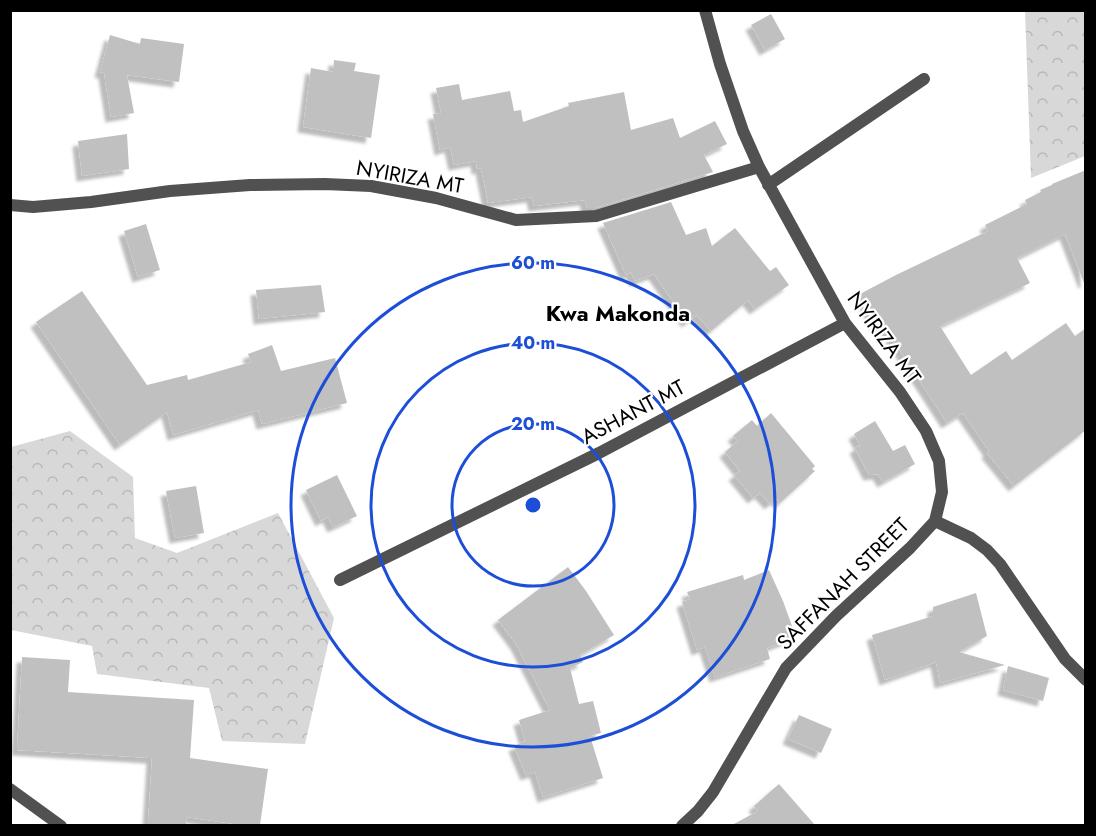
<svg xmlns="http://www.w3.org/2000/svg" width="1096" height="836" font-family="Jost,sans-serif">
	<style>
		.forest { fill: url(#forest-crowns) }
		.building { fill: #c0c0c0; filter: url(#shadow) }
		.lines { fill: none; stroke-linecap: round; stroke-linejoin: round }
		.street { stroke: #515151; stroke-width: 12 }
		.ring { fill: none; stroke: #1d4ed8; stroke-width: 3 }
		.labels { text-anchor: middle; stroke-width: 4.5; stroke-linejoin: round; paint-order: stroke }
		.street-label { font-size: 21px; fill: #000; stroke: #fff }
		.neighbourhood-label { font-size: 22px; font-weight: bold; fill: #000; stroke: #fff }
		.centre { fill: #1d4ed8; stroke: #fff; stroke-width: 3 }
		.ring-label { font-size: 18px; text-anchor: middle; font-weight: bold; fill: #1d4ed8; stroke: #fff; stroke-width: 4.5; stroke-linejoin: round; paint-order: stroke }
	</style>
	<defs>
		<pattern id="forest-crowns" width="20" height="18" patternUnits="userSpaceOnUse" patternTransform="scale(1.5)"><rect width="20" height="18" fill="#d8d8d8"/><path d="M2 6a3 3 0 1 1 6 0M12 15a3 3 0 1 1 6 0" fill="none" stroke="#b8b8b8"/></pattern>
		<filter id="shadow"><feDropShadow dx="-5.5" dy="5.5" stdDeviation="1.5" flood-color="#0004"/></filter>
	</defs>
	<rect width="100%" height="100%" fill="#fff"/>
	<path class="forest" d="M1025,11h61l-1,145 -54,22z
		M70,431l63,46 2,61 42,15 101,-40 56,105 -29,126 -83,-3 -13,-53 -112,-14 -5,-28 -81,-16v-183z"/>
	<path class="building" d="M771,14l14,25 -20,11 -14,-25z
		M110,35l30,9 1,-6 43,6 -5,38 -52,-7 7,38 -23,4 -7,-44 -4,-1z
		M334,60l22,3 -2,8 26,4 -9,63 -68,-11 8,-59 22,4z
		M459,84l3,16 48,-9 4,20 7,-1 2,12 46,-16 -1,-3 56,-11 7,38 42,-12 7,20 35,-17 12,23 -23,11 9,17 -118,36h-8l-2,-8 -51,6 -2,-9 -44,6 -7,-35 -4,1 -1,-8 -22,4 -4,-18 -10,3 -7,-36 8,-1 -5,-25z
		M127,134l2,35 -47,7 -4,-35z
		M1086,170v112l-2,1 -19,-49 -48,24 13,25 -90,43 31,49 35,-24 6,9 54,-37 9,13 11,-8v102l-72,56 -27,-33 2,-2 -26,-38 -16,10 -62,-96 -6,3 -19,-36 36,-19 92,-44 -3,-6 42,-21 -2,-4 16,-8 -1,-2 12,-5v-1z
		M671,202l15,33 20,-7 6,18 23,-18 35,43 6,-4 13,18 -34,24 -7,-9 -37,31 -14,-16 -10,7 -33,-48 -19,7 -4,-9 -5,3 -23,-52z
		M146,224l14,46 -22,7 -14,-46z
		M321,285l4,27 -66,7 -3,-29z
		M82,291l65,94 40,-10 1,5 63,-18 -3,-8 24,-9 9,26 54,-13 12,45 -85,21 -4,-14 -85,25 -6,-23 -47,33 -84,-123z
		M771,413l44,53 -3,3 3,2 -35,32 -4,-4 -6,5 -10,-11 -7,5 -19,-23 6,-4 -15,-19 13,-11 -5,-5 19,-16 5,6z
		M875,421l18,30 12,-6 10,19 -32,18 -5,-8 -9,1 -14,-27 5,-3 -6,-11z
		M337,475l20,41 -24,11 -5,-10 -7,4 -15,-31z
		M196,486l8,47 -29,5 -9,-47z
		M568,567l18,24 28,44 -34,20 3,7 -13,6 9,36 14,-3 8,32 -11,3 13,42 -60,19 -8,-25 -9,3 -12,-29 11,-5 -6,-21 31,-10 -34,-66 -18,-24z
		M769,570l14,31 13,36 -29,11 3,11 -55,18 -10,-30 -8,3 -15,-48 8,-3 -3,-7 56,-17 1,5z
		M976,593l11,43 -28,16 46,13 -65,18 -4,-21 -51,18 -13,-45 61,-19v-9z
		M22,657l48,3 -2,32 126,8 -4,58 78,11 -8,56h-19l-54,-8 -1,8 -38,-1 4,-66 -135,-8z
		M1008,666l41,12 -6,23 -40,-11z
		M799,715l33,14 -11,24 -33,-14z
		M779,784l36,41h-83l26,-14 -4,-5z"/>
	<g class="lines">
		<path class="street" d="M768,185l156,-106
			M10,205l23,2 58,-5 79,-11 80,-6 75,-1 46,2 65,12 80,22 80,-4 163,-49
			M935,521l36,17 16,12 13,14 65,95 21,21
			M340,580l259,-127 246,-130
			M10,789l51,37
			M682,826l16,-15 15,-19 73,-124 50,-52 74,-68 25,-27 7,-29 -3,-31 -13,-30 -26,-39 -55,-69 -86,-156 -16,-36 -23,-67 -15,-54"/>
	</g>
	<g class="ring">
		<circle cx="533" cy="505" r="81"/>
		<circle cx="533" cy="505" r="162"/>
		<circle cx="533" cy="505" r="242"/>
	</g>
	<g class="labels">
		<g class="street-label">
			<text transform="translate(410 177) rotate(10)" y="7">NYIRIZA MT</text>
			<text transform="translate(884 338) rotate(54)" y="7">NYIRIZA MT</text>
			<text transform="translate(633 412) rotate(-28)" y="7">ASHANT MT</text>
			<text transform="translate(843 584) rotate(-45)" y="7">SAFFANAH STREET</text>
		</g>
		<g class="neighbourhood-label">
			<text x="618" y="321">Kwa Makonda</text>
		</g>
	</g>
	<circle cx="533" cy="505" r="9" class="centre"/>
	<g class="ring-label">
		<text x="533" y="269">60 m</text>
		<text x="533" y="349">40 m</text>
		<text x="533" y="430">20 m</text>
	</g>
	<rect width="1096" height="836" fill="none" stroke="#000000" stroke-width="24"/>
</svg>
